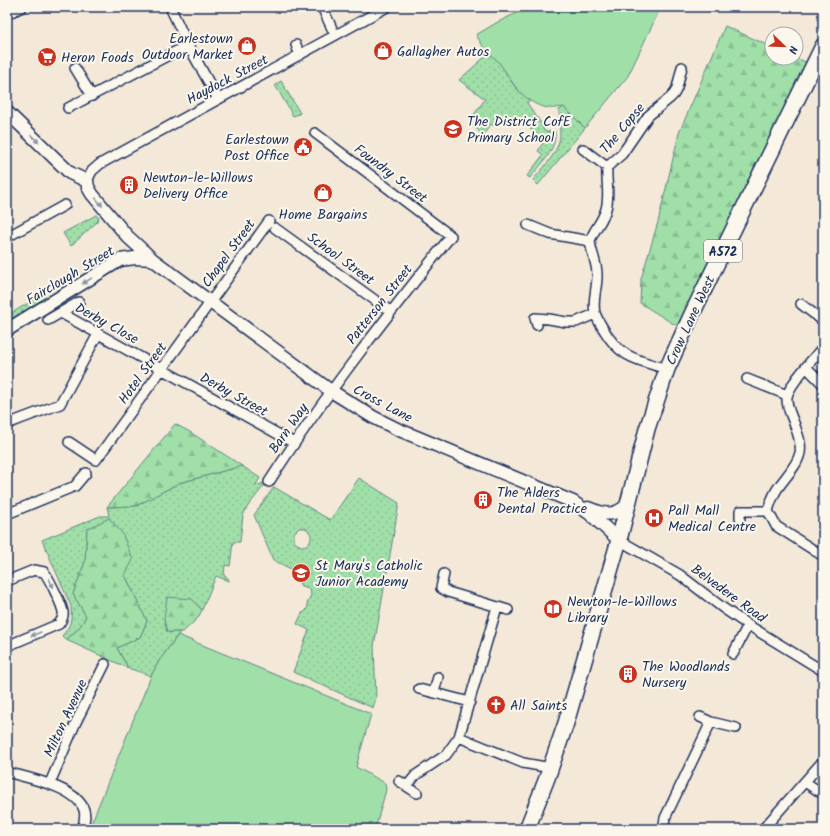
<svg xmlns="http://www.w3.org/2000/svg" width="830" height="836" font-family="Kalam,sans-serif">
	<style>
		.grass { fill: url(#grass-dots); stroke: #5e8783; fill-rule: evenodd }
		.forest { fill: url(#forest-firs); stroke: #5e8783 }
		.park { fill: #a0dfa8; stroke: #5e8783 }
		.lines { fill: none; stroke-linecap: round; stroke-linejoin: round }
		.minor-casing { stroke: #1b2f5e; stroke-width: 12 }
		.tertiary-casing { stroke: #1b2f5e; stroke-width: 15 }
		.primary-casing { stroke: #1b2f5e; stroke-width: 18 }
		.minor { stroke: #fbf7ec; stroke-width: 9 }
		.tertiary { stroke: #fbf7ec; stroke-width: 12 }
		.primary { stroke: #fbf7ec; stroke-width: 15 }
		.oneway { fill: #8b93a5 }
		.labels { text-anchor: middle; stroke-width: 4; stroke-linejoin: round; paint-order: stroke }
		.shield { fill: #fbf7ec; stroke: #5e6b89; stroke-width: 1 }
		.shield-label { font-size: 13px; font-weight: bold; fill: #1b2f5e }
		.poi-label { font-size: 14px; fill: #1b2f5e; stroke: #fbf7ec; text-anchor: start }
		.street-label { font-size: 14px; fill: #1b2f5e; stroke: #fbf7ec }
	</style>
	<defs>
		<pattern id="grass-dots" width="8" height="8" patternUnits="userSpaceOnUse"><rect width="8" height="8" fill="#a0dfa8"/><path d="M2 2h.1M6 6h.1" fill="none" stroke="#89c093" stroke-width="1.8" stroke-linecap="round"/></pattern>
		<pattern id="forest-firs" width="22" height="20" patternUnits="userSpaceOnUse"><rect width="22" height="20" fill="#a0dfa8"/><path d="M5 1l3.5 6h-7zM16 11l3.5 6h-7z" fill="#89c093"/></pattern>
	</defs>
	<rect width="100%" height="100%" fill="#f4e9d8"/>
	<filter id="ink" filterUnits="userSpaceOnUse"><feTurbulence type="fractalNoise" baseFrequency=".025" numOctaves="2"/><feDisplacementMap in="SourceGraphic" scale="8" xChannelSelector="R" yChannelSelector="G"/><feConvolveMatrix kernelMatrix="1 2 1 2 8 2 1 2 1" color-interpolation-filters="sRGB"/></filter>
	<g filter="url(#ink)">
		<path class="grass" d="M488,54c13,4 17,20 25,30 4,6 10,11 17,15l-3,4 14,20 3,8 3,1 8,-1c2,19 -14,33 -25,47l-3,-2 16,-21 -5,-4 5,-8 -7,-5 2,-3 -8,-6 7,-8 -3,-2 -6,8 -10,-9 -14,2 -3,3 -2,-1 -2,5 -6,-3 -8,11 -14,-13 16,-23 -26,-19z
			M281,81l19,32 -1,1 -6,2 -18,-31z
			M564,107l21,21 -47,57 -5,-5c10,-12 26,-28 27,-45 0,-8 -1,-17 -1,-25z
			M96,215l3,3 -2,4 -26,24 -8,-13z
			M43,294l6,5 -42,25v-8z
			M242,466l18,12 -5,8 12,-4 -19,24 -5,9 -3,27h-7l-3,24 -5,-1 -1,11 4,2 1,3 -13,-5 -14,34 -10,-11 -25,33h13l-21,29 -8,15 -23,-8 -11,-20 23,-11 7,-16 -22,-46 -38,-46 -2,33 -12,32 13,22c-4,10 -12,17 -20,24l-4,-4c9,-11 10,-15 9,-30l-29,-66 58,-24h9l-2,-9 29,-1 43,-23z
			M359,478l40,25 -25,143 2,52 -3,10 -80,-36 16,-42 -12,-6 5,-11 3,-1 3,-5 -1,-3 4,-9 -1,-6 -10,-4 -1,-6 -9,-3 3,-6 -20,-10 -19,-45 20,-28 56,33zM299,528h6c10,6 7,18 -4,18l-7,-4v-9z"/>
		<path class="forest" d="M725,26l47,21v11h24l12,5 -127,264 -9,-4 -32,-20 1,-24 17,-57 21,-89z
			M175,424l15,8 52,34 -63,17 -43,23 -29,1z
			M109,518l13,15 11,27 -8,15 22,46 -7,16 -23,11 11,20 -62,-28c8,-7 16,-14 20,-24l-13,-22 12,-32 2,-33z
			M167,597l25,2 10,11 -4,8 -15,14h-16l-3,-13z"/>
		<path class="park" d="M529,7h132l-33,69 -43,52 -21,-21c-5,0 -11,2 -15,1 -20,-2 -35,-21 -44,-37 -5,-7 -9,-14 -17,-17l-12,-19 20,-12z
			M178,635l193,79 -15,53 29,16 1,7 -11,39h-286l62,-153 8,-15z"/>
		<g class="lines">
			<defs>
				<path id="minor" d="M170,7l18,38 30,54
					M322,7l13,28
					M7,14l15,-7
					M296,45l4,10
					M75,68l17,28
					M68,108l120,-63
					M607,167l15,-13 26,-38 22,-18 4,-4 3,-6 5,-21
					M87,181l5,-10 8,-7 287,-157
					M528,225l22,9 40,7c4,-12 13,-20 16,-32 4,-14 0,-27 1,-42l-24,-18
					M275,228l115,83
					M7,237l58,-32
					M590,241c1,12 8,23 7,36 0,12 -5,24 -2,36 2,6 6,12 9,17 16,28 34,30 63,39
					M801,304l22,17
					M61,313l233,130
					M48,320l31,-18
					M537,325l-2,-7 14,1 17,3h10l19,-8
					M823,347c-9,11 -34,37 -36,50 -1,9 4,18 7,26 3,9 8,20 6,30 -3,14 -17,26 -24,38 -4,7 -6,13 -8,20l8,15 47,30
					M806,367l17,17
					M747,379l40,16
					M7,424l53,-20 38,-70
					M69,442l27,18 173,-239
					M269,482c55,-86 118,-166 182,-246l-136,-103
					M7,514l68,-28 11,-13
					M740,518v-7h28
					M619,540l61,35 43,33 25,17 75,46
					M444,574l-3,14 7,4 60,18
					M7,581l27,-11 10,2c5,6 18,33 19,40 1,5 -2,9 -4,12l-52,22
					M497,607l-38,130 64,26 28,5
					M733,654l15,-29
					M419,689l51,13
					M434,692l4,-15
					M700,717l11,5
					M7,772c21,6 70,15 77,38 2,7 0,13 -2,19
					M399,781l18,12
					M805,782l18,12
					M50,783l26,-61 29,-58
					M407,786l9,-11 30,-20 13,-18
					M665,829l-1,-5 1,-6 46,-96 25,6
					M763,829l60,-68"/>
				<path id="tertiary" d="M7,112l63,61 17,8 1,6 4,7 35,42 25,23 179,132 42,26 24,12 176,73 16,11 30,27
					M7,330l113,-70 15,-2 17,1
					M588,508c17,7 27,9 40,-4"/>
				<path id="primary" d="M527,829l20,-51 19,-55 53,-183 28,-111 20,-60 25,-55 131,-268"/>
			</defs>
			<use href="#minor" class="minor-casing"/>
			<use href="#tertiary" class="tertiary-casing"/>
			<use href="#primary" class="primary-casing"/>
			<use href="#minor" class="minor"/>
			<use href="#tertiary" class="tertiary"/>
			<use href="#primary" class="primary"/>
		</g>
		<defs><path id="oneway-solid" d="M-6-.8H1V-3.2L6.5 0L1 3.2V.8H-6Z"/></defs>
		<g class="oneway">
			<use href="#oneway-solid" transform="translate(35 139) rotate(44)"/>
			<use href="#oneway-solid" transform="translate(99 202) rotate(50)"/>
			<use href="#oneway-solid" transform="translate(87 281) rotate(148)"/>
			<use href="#oneway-solid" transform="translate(51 583) rotate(65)"/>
			<use href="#oneway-solid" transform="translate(36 634) rotate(157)"/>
		</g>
	</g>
	<defs>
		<symbol id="shop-disc" viewBox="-11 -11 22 22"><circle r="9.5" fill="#c8321e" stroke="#fbf7ec"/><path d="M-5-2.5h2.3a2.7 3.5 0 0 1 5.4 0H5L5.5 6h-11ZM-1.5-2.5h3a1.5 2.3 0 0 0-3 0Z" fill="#fff"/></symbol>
		<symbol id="supermarket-disc" viewBox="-11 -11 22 22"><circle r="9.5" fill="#c8321e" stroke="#fbf7ec"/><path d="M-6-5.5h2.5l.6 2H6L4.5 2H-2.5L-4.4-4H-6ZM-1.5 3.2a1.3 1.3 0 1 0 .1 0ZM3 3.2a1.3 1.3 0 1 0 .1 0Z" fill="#fff"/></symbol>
		<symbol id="school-disc" viewBox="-11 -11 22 22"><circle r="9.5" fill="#c8321e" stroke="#fbf7ec"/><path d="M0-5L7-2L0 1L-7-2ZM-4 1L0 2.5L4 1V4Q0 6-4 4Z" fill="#fff"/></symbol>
		<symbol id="civic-disc" viewBox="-11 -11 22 22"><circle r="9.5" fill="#c8321e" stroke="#fbf7ec"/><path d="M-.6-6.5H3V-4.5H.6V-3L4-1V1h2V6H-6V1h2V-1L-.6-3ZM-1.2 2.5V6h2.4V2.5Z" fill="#fff"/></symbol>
		<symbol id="building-disc" viewBox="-11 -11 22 22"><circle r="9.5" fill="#c8321e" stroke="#fbf7ec"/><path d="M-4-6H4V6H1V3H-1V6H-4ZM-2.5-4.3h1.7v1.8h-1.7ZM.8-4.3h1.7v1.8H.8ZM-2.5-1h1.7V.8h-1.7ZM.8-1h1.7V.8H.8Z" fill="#fff"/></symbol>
		<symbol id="hospital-disc" viewBox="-11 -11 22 22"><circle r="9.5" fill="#c8321e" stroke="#fbf7ec"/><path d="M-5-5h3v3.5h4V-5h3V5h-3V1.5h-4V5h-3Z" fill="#fff"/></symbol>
		<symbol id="library-disc" viewBox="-11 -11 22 22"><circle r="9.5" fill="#c8321e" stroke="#fbf7ec"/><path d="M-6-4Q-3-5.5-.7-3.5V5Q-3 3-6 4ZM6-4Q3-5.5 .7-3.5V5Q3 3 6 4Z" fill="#fff"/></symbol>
		<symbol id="church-disc" viewBox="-11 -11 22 22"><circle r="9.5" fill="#c8321e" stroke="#fbf7ec"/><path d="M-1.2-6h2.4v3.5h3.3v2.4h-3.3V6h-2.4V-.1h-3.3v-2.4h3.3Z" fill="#fff"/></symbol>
	</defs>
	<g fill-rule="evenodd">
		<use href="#shop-disc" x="236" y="35" width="22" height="22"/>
		<use href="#shop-disc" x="372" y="40" width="22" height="22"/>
		<use href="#supermarket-disc" x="36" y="46" width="22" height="22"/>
		<use href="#school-disc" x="442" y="118" width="22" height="22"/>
		<use href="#civic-disc" x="292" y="136" width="22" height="22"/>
		<use href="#building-disc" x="118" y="174" width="22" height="22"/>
		<use href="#shop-disc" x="312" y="182" width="22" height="22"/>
		<use href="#building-disc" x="472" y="489" width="22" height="22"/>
		<use href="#hospital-disc" x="643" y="507" width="22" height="22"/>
		<use href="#school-disc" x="290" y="562" width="22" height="22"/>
		<use href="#library-disc" x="542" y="598" width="22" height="22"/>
		<use href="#building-disc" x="617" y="663" width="22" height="22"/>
		<use href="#church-disc" x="485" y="694" width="22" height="22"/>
	</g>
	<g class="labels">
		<rect class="shield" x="704" y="240" width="38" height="22" rx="3"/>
		<g class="shield-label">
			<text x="723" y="256">A572</text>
		</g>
		<g class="poi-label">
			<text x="233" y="43" text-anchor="end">Earlestown<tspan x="233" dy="16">Outdoor Market</tspan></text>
			<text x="397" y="56">Gallagher Autos</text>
			<text x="61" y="62">Heron Foods</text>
			<text x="467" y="126">The District CofE<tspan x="467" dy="16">Primary School</tspan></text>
			<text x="289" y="144" text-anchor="end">Earlestown<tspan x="289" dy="16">Post Office</tspan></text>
			<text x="143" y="182">Newton-le-Willows<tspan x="143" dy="16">Delivery Office</tspan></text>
			<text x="323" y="219" text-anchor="middle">Home Bargains</text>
			<text x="497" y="497">The Alders<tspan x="497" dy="16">Dental Practice</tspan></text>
			<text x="668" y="515">Pall Mall<tspan x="668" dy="16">Medical Centre</tspan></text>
			<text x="315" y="570">St Mary's Catholic<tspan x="315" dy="16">Junior Academy</tspan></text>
			<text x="567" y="606">Newton-le-Willows<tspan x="567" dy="16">Library</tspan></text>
			<text x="642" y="671">The Woodlands<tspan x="642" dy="16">Nursery</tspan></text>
			<text x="510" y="710">All Saints</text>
		</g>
		<g class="street-label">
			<text transform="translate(227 79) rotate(-28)" y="5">Haydock Street</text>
			<text transform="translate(622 128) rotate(-50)" y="5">The Copse</text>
			<text transform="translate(391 173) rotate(37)" y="5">Foundry Street</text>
			<text transform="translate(228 253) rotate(-54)" y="5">Chapel Street</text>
			<text transform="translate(341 258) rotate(36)" y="5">School Street</text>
			<text transform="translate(70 275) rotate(-31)" y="5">Fairclough Street</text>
			<text transform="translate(379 304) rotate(-52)" y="5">Patterson Street</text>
			<text transform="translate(690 320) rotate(-65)" y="5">Crow Lane West</text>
			<text transform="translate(107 323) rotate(29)" y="5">Derby Close</text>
			<text transform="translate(142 373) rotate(-54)" y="5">Hotel Street</text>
			<text transform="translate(234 394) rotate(29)" y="5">Derby Street</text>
			<text transform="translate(383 403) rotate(28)" y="5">Cross Lane</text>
			<text transform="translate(288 428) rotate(-55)" y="5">Barn Way</text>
			<text transform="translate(729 593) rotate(36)" y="5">Belvedere Road</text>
			<text transform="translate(65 718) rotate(-65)" y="5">Milton Avenue</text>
		</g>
	</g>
	<rect width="830" height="836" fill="none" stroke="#fbf7ec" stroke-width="24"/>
	<rect x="12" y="12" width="806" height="812" fill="none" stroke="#1b2f5e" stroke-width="1.5" filter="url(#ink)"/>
	<g transform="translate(784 46) rotate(113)"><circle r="19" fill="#fbf7ec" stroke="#a1a7b3"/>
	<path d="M0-3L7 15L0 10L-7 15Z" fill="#c8321e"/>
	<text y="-6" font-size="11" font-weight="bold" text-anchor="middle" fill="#1b2f5e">N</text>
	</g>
</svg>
